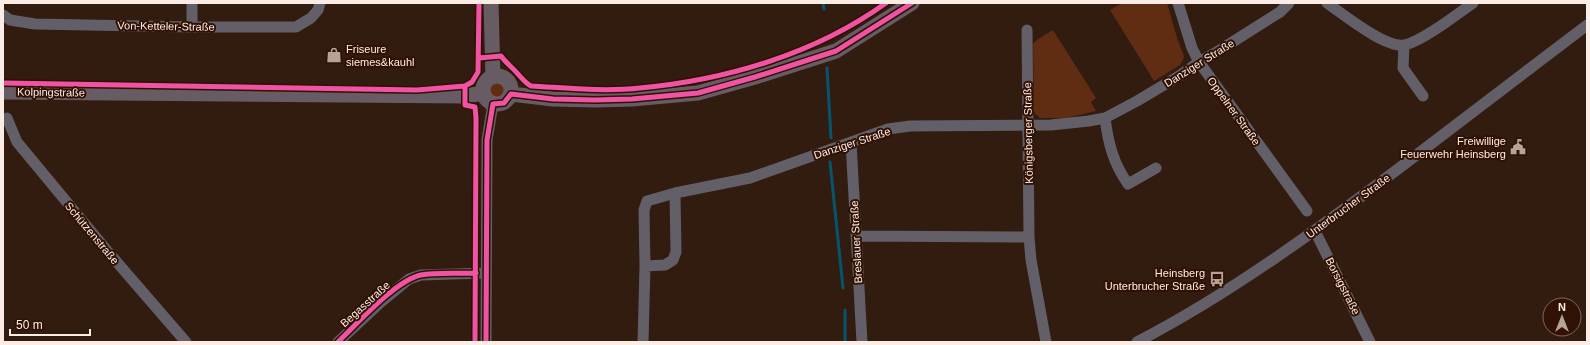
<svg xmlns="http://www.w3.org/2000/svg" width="1590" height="345" font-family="Arial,sans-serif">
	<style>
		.green { fill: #602d12 }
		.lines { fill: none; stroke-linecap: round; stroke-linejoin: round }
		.stream { stroke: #05556c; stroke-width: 3 }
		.minor { stroke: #625f68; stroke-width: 11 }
		.major { stroke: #675c64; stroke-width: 15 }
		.cycleway-casing { stroke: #301103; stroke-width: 8 }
		.cycleway { stroke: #f153a3; stroke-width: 5 }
		.labels { text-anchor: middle; stroke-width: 4; stroke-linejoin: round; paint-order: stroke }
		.street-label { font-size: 11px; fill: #fbece5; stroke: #301103 }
		.poi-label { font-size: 11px; fill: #fbece5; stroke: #301103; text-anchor: end }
	</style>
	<rect width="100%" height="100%" fill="#321b0f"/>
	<path class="green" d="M1122,3h45l11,38 6,15 -1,4 -3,5 -26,16 -44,-71z
		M1053,30l43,68 -5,4 5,9 -30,7h-26l-6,-6 -1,-68 5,-5z
		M487 91a10 10 0 1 1 20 0a10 10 0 1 1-20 0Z"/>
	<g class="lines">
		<path class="stream" d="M823,3l1,6
			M827,68l4,70
			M830,162l13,126
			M845,310v32"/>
		<path class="minor" d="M1178,3l14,45 7,14 108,149
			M1327,3c16,11 59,46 78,42 19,-5 51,-30 68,-42
			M3,15l7,5 25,4 157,3h104l15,-9 7,-8 2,-7
			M192,27v-24
			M1404,45l-1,23 20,28
			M7,118l10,24 92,111 77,89
			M1105,118c3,24 8,45 23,66l28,-16
			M851,142l11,200
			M1315,231l55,111
			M856,236l173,1 -2,-207
			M1029,237l2,23 15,82
			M645,266l20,-1 8,-5 3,-8 -1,-59
			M338,342l43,-40 28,-23 12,-4 65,-2
			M486,342l1,-202 6,-36
			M643,342l2,-76 -1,-56 3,-9 28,-8 75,-15 138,-49 22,-3 141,-1 38,-4 16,-3 32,-17 42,-25 20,-14 21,-12 60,-38 9,-9
			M1137,342c93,-48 181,-113 265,-176 61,-47 123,-94 185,-141"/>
		<path class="major" d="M491,3l2,74
			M483 90a14 14 0 1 1 28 0a14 14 0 1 1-28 0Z
			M3,92l462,4 18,-3
			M511,94l42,5 42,1 37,-1 66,-6 57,-16 81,-26 76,-48"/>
		<defs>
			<path id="cycleway" d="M479,58l22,-2c5,7 11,11 16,17 5,5 8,10 14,13 36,2 73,6 109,2 86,-8 175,-34 246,-85
				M3,83l414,7 48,-4 7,-4 6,-10 1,-69
				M465,86v19l10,2 1,11 -1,224
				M338,342c19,-18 58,-62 83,-67 15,-3 39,-1 55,-2
				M486,342l1,-202 6,-36 11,-1 7,-9 42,5 42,1 37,-1 66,-6 57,-16 81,-26 76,-48"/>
		</defs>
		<use href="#cycleway" class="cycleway-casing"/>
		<use href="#cycleway" class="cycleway"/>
	</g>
	<defs>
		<symbol id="shop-bare" viewBox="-9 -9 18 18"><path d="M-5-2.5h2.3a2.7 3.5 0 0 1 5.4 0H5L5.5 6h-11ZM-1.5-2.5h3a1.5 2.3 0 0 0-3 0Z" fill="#b5a39a" stroke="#301103" stroke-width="2.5" paint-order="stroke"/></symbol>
		<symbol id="civic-bare" viewBox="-9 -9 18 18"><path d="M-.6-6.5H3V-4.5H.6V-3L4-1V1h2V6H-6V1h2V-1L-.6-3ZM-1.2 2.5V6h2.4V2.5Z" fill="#b5a39a" stroke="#301103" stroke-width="2.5" paint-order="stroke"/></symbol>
		<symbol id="bus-bare" viewBox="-9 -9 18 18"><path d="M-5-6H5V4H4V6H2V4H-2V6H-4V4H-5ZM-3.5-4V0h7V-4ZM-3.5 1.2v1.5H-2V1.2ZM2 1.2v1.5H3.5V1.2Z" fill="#b5a39a" stroke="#301103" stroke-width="2.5" paint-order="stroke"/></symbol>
	</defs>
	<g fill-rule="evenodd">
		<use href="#shop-bare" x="323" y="44" width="22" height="22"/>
		<use href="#civic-bare" x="1507" y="136" width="22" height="22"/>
		<use href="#bus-bare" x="1206" y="268" width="22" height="22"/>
	</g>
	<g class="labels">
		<g class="street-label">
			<text transform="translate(166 26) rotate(1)" y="4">Von-Ketteler-Straße</text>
			<text transform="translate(1199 63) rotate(-32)" y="4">Danziger Straße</text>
			<text transform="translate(51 92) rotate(1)" y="4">Kolpingstraße</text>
			<text transform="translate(1234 111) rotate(54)" y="4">Oppelner Straße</text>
			<text transform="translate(1028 133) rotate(-91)" y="4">Königsberger Straße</text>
			<text transform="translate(852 143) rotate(-18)" y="4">Danziger Straße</text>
			<text transform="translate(1348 206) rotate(-36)" y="4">Unterbrucher Straße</text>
			<text transform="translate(92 233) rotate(50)" y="4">Schützenstraße</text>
			<text transform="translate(856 242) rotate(-93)" y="4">Breslauer Straße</text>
			<text transform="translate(1343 286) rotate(63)" y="4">Borsigstraße</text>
			<text transform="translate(365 304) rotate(-42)" y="4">Begasstraße</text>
		</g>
		<g class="poi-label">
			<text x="346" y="53" text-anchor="start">Friseure<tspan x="346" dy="13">siemes&amp;kauhl</tspan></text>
			<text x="1506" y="145">Freiwillige<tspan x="1506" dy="13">Feuerwehr Heinsberg</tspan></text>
			<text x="1205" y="277">Heinsberg<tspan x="1205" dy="13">Unterbrucher Straße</tspan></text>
		</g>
	</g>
	<rect width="1590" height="345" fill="none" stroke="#fbece5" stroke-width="8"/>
	<g transform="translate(1562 317)"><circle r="19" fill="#301103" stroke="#81695d"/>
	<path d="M0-3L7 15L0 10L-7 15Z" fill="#b5a39a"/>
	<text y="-6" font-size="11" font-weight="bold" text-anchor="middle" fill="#fbece5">N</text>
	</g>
	<path d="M10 329v6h80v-6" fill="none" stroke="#fbece5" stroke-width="2"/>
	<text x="16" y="329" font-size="12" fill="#fbece5" stroke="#301103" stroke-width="3" paint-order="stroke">50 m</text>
</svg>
